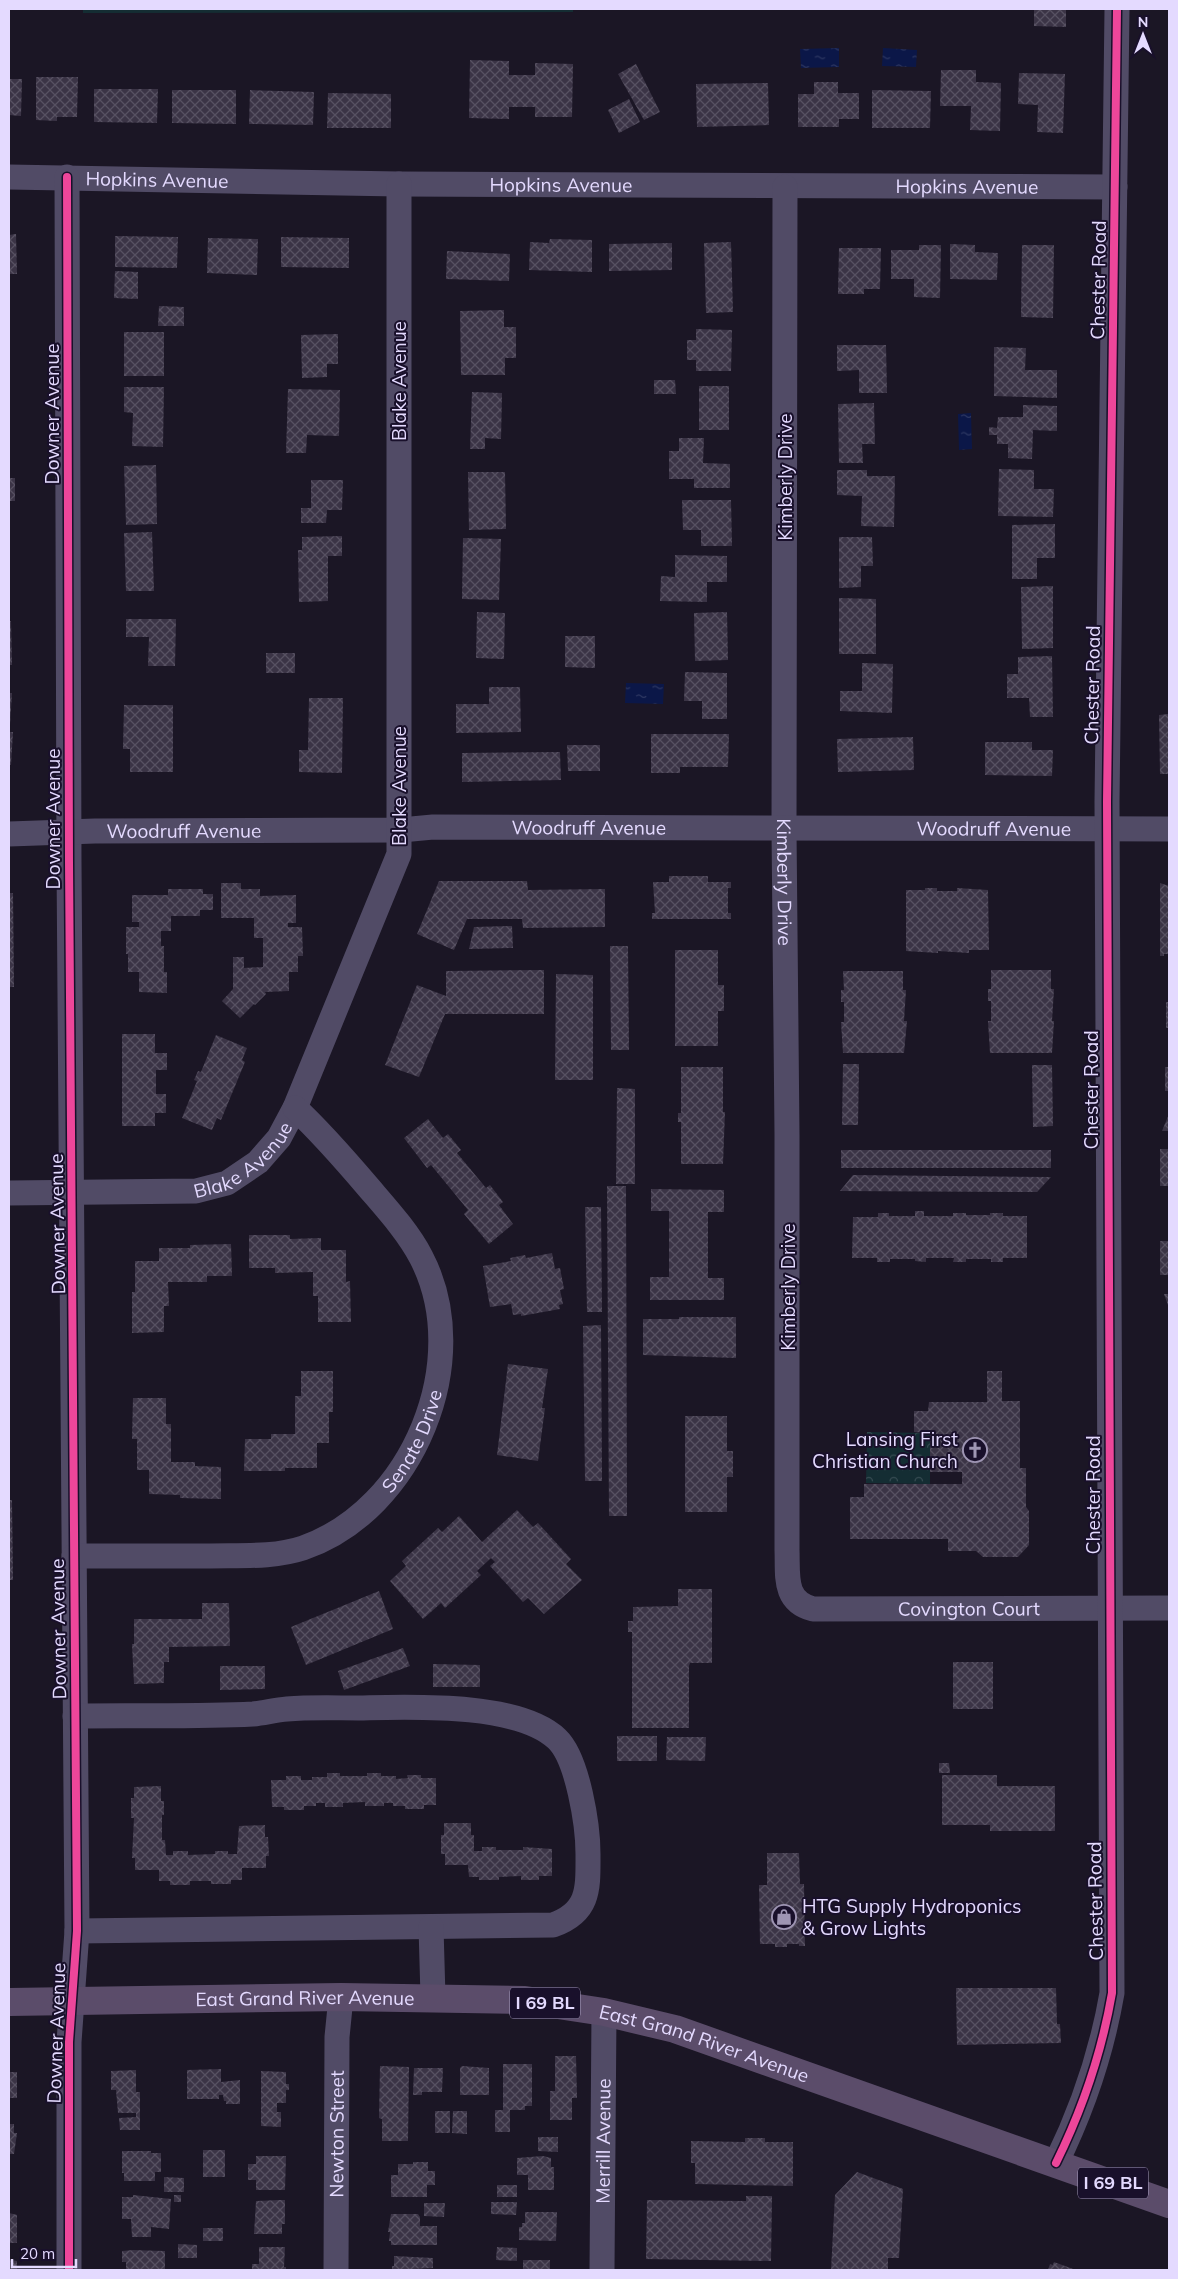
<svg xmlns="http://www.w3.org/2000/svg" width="1178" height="2279" font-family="Mulish,sans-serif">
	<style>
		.forest { fill: url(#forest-crowns) }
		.water { fill: url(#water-ripples) }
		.building { fill: url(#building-cross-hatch) }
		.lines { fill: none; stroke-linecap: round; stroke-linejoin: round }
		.street { stroke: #514b66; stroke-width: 25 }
		.primary { stroke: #5b4c6a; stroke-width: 28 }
		.cycleway-casing { stroke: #19102b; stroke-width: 11 }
		.cycleway { stroke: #ed469a; stroke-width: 8 }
		.labels { text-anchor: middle; stroke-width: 4; stroke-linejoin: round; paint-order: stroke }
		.shield { fill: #19102b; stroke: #a79dbf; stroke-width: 1 }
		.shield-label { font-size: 18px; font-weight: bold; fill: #e4daff }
		.street-label { font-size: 19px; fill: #e4daff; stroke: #19102b }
		.poi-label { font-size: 19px; fill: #e4daff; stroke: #19102b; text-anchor: end }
	</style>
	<defs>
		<pattern id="forest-crowns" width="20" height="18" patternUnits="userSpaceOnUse" patternTransform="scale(1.25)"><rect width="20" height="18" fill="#142d33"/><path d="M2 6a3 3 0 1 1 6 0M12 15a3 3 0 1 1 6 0" fill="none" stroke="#364b52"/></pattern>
		<pattern id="water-ripples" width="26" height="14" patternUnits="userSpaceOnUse" patternTransform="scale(1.25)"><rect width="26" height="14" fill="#0b1748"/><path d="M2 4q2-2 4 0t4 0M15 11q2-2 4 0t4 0" fill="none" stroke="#2e3863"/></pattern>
		<pattern id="building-cross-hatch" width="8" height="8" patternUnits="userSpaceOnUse" patternTransform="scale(1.25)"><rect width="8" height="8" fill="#3b3446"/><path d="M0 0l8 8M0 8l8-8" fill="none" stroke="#575162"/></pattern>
	</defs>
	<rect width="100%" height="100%" fill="#1b1625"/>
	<path class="forest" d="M83,9h490v3l-490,1z
		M867,1432l63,1v51l-64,-1z"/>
	<path class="water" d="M839,48v19l-38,1 -1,-19z
		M883,48l34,2 -1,17 -34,-1z
		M971,413l1,36 -13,1 -1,-36z
		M626,683l38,1 -1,20 -38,-1z"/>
	<path class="building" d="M1034,9h32v18l-32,-1z
		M470,60l39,1v14h26v-12l38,1 -1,53h-37v-10h-26v12l-40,-1z
		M636,64l24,48 -16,8 -26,-46z
		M941,70h35v12l25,1 -1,48 -30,-1 1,-24h-31z
		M1019,73l46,1 -2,59 -26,-1 1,-27 -20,-1z
		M36,77h42l-1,40h-20v4l-21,-1z
		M9,79h13l-1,37 -12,-1z
		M814,82h24v11h21v26h-20v8h-41v-33h16z
		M768,83l1,42 -72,2 -1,-43z
		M94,89h64l-1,34 -63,-1z
		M172,90h64v34l-64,-1z
		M250,90l64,2 -1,33 -64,-1z
		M872,90l59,1 -1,37h-58z
		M328,93l63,1v34h-64z
		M629,99l11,23 -21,11 -11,-23z
		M16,234l1,40h-8v-39z
		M115,236l63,1 -1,31 -62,-1z
		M281,237l68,1v30l-68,-1z
		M208,238l50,1 -1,36 -50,-2z
		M550,239l42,1v32l-63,-2 1,-28 19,1z
		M731,242l2,70 -27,1 -2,-70z
		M672,243v27l-63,1v-27z
		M950,244l25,1v7l23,1 -1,27 -47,-1z
		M919,245h22l-1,53 -26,-1v-18h-23v-29h28z
		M1022,245h32l-1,73 -32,-1z
		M839,248h42l-1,41h-16v5h-26z
		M447,251l63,3 -1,27 -63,-2z
		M115,271l23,1v27l-24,-1z
		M159,306l25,1v19h-26z
		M504,310v17h12v31h-11v17h-44l-1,-64z
		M696,329l36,1 -1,41h-35v-11h-9v-20h9z
		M124,332h40v44h-40z
		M338,334v30h-11v13l-25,1 -1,-43z
		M837,345h49l1,48h-28v-23l-22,1z
		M994,347l32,1 -1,22h32v28l-63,-2z
		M654,380h21l1,14h-22z
		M699,386h30v44h-30z
		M124,387h40l-1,60 -31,-1 1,-33 -9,-1z
		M288,389l52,1 -1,46 -32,-1 -1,18h-20z
		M472,392l30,1 -1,46 -16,-1v11h-15z
		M874,403l1,41h-13l1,19h-24l-1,-59z
		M1023,405l34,1v25l-24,-1 -1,29 -24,-1v-14h-11v-9h-8v-8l8,1 1,-11h25z
		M679,438h25l-1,25 27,1v24h-36v-9h-25v-28h10z
		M156,465l1,59 -31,1 -2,-59z
		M999,469l35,1v19h20l-1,28 -55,-1z
		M837,470h30v6h28l-1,51 -33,-1 1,-30 -25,-1z
		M468,472h37l1,57 -37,1z
		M9,478h6v23h-6z
		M311,480h32l-1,30h-15l-1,13h-25v-15h10z
		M682,500h49l1,46h-31v-16h-18z
		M1055,524v34h-18v21h-25v-54z
		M152,532l2,59h-28l-2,-58z
		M342,536v20h-14v45l-29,1 -1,-52h4v-13z
		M839,537h33l1,29h-12v21l-22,1z
		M463,538l38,1 -2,61 -37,-1z
		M675,555l52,1v26h-20v20l-47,-1 1,-25 14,1z
		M1053,586v62l-31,1 -1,-62z
		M839,598l37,1v55h-37z
		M477,612l28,1 -1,46 -28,-1z
		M727,612l1,48 -33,1 -1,-48z
		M126,619h50l-1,47h-27l1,-29h-23z
		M9,621h2l1,44h-3z
		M565,636h30v32l-30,-1z
		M266,653h29v20h-29z
		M1052,656l1,61h-23l-1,-19h-22v-24h11v-17z
		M862,663l31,1 -1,49 -52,-2v-20h22z
		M685,672l42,1v46h-25v-18h-18z
		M489,687h31l1,45 -65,1v-29h33z
		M9,693h3l-2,32h-1z
		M309,698h34l-1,75 -43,-1v-22h9z
		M124,705h49v67h-43v-23h-7z
		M1169,714v60h-9l-1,-59z
		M9,732h4l-2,33h-2z
		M651,734h78l-1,33h-48v6h-29z
		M913,737l1,33 -76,2 -1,-33z
		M985,742h47v8h21l-1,26 -67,-1z
		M567,745h33v26h-32z
		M560,752l1,28 -99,2v-29z
		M669,876h39v6h23v6h-3v25h3v6h-79v-6h3l-2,-31h16z
		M439,881h88l1,9 77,-1v38l-82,1 -1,-9h-55l-13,31 -37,-16z
		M221,883h20v6h19v7l36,-1v28h-8v4h14l1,29h-5v16h-9v19l-24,1 1,2 -11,11 -1,-1 -14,14 -18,-17 11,-12v-32h11v11l19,-1v-29h-9v-20h-33z
		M1160,883l9,3v68h-5v2h-4z
		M925,888h12v3h20v-3l31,2 1,60h-20v3l-31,-2v2l-32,-2v-61h19z
		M168,889h35v5h10v16h-13v6h-29v15h-10v15h3v26h3v21l-28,-1v-20h-11v-18h-2v-27h13v-5h-7v-27h36z
		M9,893h4l1,94h-5z
		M512,926l1,22 -44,1 5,-22z
		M610,946h18l1,104h-18z
		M675,950h43v35h6v26h-6v35h-43z
		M544,970v44h-99l-26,63 -34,-12 32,-80 29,11v-25z
		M991,970h60v19h3l-2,32h2l-2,32h-62l-2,-32h3v-20h-3v-12h3z
		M843,971h60v19h3l-2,31h3l-3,32h-61l-2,-31h3v-20h-3v-12h3z
		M556,974l37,1v105h-38z
		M1166,1002h3v26h-3z
		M122,1034h33v19h12v17h-11v24h10v19h-11v13h-33z
		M216,1035l31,13 -5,12 3,2 -24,58 -4,-2 -5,12 -30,-12 15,-37 -3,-1 4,-9 3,1z
		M843,1064h16l-1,61h-16z
		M1032,1065h20l1,61 -20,1z
		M681,1067h42v45h2l-2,52h-42v-42h-3v-9h3z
		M1165,1067h4v24h-4z
		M617,1088l18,1v95h-19z
		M1169,1114v17h-7z
		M428,1119l15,19 5,-4 13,16 -4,3 29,35 4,-3 13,17 -4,3 14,19 -24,20 -25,-30 4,-4 -37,-45 -4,3 -23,-30z
		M1160,1149h9v37h-9z
		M841,1150h210v18h-210z
		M853,1175l198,2 -14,15 -197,-1z
		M607,1186h19l1,330h-18z
		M651,1189l73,1v22h-16v66h16v22h-74v-23h19v-66h-18z
		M585,1207h16l1,105h-15z
		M915,1211h9v5h29v-3h13v2h24v-2h13v3h24v42h-24v4h-12v-3h-25v3h-13l1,-4h-28v4l-11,-1v-2h-25v3h-13v-4h-25l1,-41h25v-4h11v3h26z
		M249,1235h41v4l31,-1v12h25v32l4,-1 1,41h-33v-26h-5v-24l-38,1v-5h-26z
		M1160,1241h9v34h-9z
		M231,1244l1,32h-25v6h-39l1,24h-5v26l-32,1v-41h3v-31h24v-13h31v-3z
		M552,1253l3,16 5,-1 4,21 -4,1 3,14 -4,1 1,4 -39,7v-2l-8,1 -2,-11 -21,3 -7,-41 28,-5 -1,-3 15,-3 1,3z
		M1164,1294h5v14z
		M679,1317h57v41l-93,-3v-36h36z
		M601,1325l1,156h-17l-2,-155z
		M508,1364l40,5 -6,39h3l-7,53 -41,-6z
		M301,1371h32v41h-4v31h-12v25h-32v3h-41l1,-32h26v-5h24v-38h6z
		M987,1371h15v30h18v67h6v39l3,4v34l-11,12h-35l-7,-6h-28v-12h-98v-42h14v-13h98v-12h-32v-39l-16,-1v-21h14l1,-9h58z
		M133,1398h33v26h5v38h24v4l26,1v32l-41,-1v-3l-31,-1v-24h-12v-31h-5z
		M685,1416h42v35h6v26h-6v35h-42z
		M9,1500h3l1,80h-4z
		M517,1510l16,17 5,-4 33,36 -5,5 16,16 -38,34 -16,-16 -5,4 -33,-36 5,-4 -4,-4 -14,13 4,4 -36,33 -4,-5 -18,16 -33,-38 16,-15 -4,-5 36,-33 4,4 17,-16 23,26z
		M678,1589h34v74h-22l-1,3v62h-57v-96h-4v-11h5v-14l45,-1z
		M379,1591l14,38 -87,36 -15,-38z
		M202,1603h27l1,43 -61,1v15h-5v21l-30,1 -2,-40h2v-25h68z
		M403,1648l7,18 -66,24 -6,-19z
		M953,1662h40v47h-40z
		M433,1664l47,1v22h-47z
		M220,1666h45v23l-45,1z
		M617,1736h40v25h-40z
		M667,1737h39l-1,24 -39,-1z
		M939,1763h10l1,10h-11z
		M327,1773h13v3h27v-3h14v3h15v3l12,-1 -1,-3h14v3h15v27h-12v4h-19v-3h-12v-3h-9v3h-19v-4l-22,1v4h-18v-4h-9v3h-12v4h-20v-3h-12l-1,-27h15v-4h15v4h11v-3h15z
		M942,1775h55v11h58v45h-65v-6h-48z
		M161,1786v15h3v14h-2v25h3l1,15h7v-4h15v4l27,-1v-3h13v3h9l2,-28 26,-1v12h3l1,19h-3v12h-24v12h-11v4h-20v-3h-21v4h-20v-4h-11v-11h-24v-12h-3l2,-40h-3v-20h3v-11z
		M444,1823h27v12h3v16h8v-4h14v3h27v-3l29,2v27h-13v4h-18v-4l-22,1v3h-20v-3h-10l-1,-12h-23v-11h-4v-19h3z
		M767,1853h32l1,31h4l1,62h-6v-2h-12v3h-12v-3h-15l-1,-59h8z
		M956,1988h100l1,36h3l1,19 -104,2z
		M555,2056h21l1,42h-5v22h-22v-29h5z
		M503,2064h29v42h-7v4h-15v22h-15v-22h8z
		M380,2066l29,1 -1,74h-26v-22l-3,-1z
		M462,2066l27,2v27h-29v-27z
		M414,2068h29l-1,24h-20v3h-9z
		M221,2069v13l19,-2v24h-14v-3h-2l-1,-6h-4v4h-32v-29z
		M136,2070v22h4v38h-20l-1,-12 17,-1v-4h-18l-2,-23h-5v-19z
		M261,2071l25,1v12h3v6h-3v13h-9v9h4v15l-20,-1z
		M9,2072h8v26h-8z
		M435,2111h15v22h-15z
		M453,2111h14v23l-15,-1z
		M9,2124h5v9h3l-3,21h-5z
		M538,2137h20v15l-20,-1z
		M745,2138h20v4h28v44l-98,-2v-21h-4v-22l54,1z
		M203,2150h22v27h-22z
		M122,2151h29v2h10v19h-6v9h-31v-8h-2z
		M256,2156h30l-1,34h-29v-10h-8v-16h8z
		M543,2156l8,2v9h3v23h-26v-15h-11v-17z
		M413,2162h15v9h7v14h-8v12h-36v-22h7v-11h15z
		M857,2172l46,17 -4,69h-11v12h-57l4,-75z
		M164,2177l20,1v14h-20z
		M497,2185h20v12h-20z
		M133,2195l38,4 -2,30 -18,-2v10h-19l-1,-18h-9v-22h11z
		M174,2195h7v7h-7z
		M746,2196h26l-1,65 -125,-2 1,-59 99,1z
		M279,2200h6v24h-3v10h-28l2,-33z
		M491,2202h26l-1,13 -25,-1z
		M424,2203h21l-1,14 -20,-1z
		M525,2212h32l-1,29 -37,-1v-13h3v-4h3z
		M9,2213l8,2v28h-8z
		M391,2214h27l2,3v9h17v19h-46v-4h-2l1,-9h-2z
		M203,2228h20v13h-20z
		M178,2244l19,1v13h-19z
		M259,2247h26l-1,20h2v3h-34v-6h7z
		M497,2247l20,1v13l-21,-1z
		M133,2250l32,1v19h-39v-8h-4v-11z
		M394,2256l39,2v10l-41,2v-4h2z
		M12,2260l5,1v9h-8v-9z
		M523,2260h27v10h-27z
		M1054,2262l22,8h-28l2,-6 3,1z"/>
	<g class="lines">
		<g class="street">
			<path id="s1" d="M9,177l390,7 716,3"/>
			<path d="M67,177l2,685 8,1069 -8,111v228"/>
			<path id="s2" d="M785,187l-1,643 3,305v415c1,26 -4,51 26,59l356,-1"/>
			<path id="s3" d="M9,834l86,-3 306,-1 32,-3 736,2"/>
			<path id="s4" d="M9,1193l187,-2 31,-8 31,-21 21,-24 16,-30 104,-254v-670"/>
			<path id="s5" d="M74,1556c44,0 88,0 132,0 32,-1 67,2 97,-8 110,-38 172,-188 118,-291 -13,-25 -34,-48 -52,-69 -23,-27 -47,-55 -74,-80"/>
			<path d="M75,1716c59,-1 119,1 178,-2 11,-1 22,-4 34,-5 23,-2 48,-1 72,-1 51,-1 159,-6 198,31 21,20 31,87 31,115 0,34 2,58 -35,71l-476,6"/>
			<path d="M431,1927l2,70"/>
			<path d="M1056,2163c26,-53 46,-112 56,-170l-5,-1191 10,-793"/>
			<path id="s6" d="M336,2270l1,-233 4,-40"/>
			<path id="s7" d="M602,2270l2,-258"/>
		</g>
		<path class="primary" id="s8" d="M9,2002l332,-5 184,3 79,12 71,17 494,175"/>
		<defs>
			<path id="cycleway" d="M67,177l2,685 8,1069 -8,111v228
				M1056,2163c26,-53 46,-112 56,-170l-5,-1191 10,-793"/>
		</defs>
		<use href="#cycleway" class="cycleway-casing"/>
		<use href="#cycleway" class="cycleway"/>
	</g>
	<defs>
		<symbol id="church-ring" viewBox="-11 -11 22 22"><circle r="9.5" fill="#19102b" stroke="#9e95b3" stroke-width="1.5"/><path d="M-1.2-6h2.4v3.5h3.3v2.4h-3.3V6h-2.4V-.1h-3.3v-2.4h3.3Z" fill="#9e95b3"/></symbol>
		<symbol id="shop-ring" viewBox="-11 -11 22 22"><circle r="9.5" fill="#19102b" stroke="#9e95b3" stroke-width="1.5"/><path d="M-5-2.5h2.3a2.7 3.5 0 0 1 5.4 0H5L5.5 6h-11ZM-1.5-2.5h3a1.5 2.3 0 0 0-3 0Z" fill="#9e95b3"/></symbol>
	</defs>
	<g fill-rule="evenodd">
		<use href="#church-ring" x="961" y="1436" width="28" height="28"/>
		<use href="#shop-ring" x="770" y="1903" width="28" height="28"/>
	</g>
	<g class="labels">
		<g class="shield">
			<rect x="510" y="1987.5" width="70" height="31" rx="4"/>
			<rect x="1078" y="2167.5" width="70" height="31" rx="4"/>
		</g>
		<g class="shield-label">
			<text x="545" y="2009">I 69 BL</text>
			<text x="1113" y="2189">I 69 BL</text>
		</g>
		<g class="street-label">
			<text dy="7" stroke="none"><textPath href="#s1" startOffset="148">Hopkins Avenue</textPath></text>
			<text dy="7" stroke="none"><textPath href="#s1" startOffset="552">Hopkins Avenue</textPath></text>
			<text dy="7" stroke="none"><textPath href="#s1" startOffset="958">Hopkins Avenue</textPath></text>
			<text transform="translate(1098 280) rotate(-89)" y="7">Chester Road</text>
			<text transform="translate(399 381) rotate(-90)" y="7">Blake Avenue</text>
			<text transform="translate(52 414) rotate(-90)" y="7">Downer Avenue</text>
			<text transform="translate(785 477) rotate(-90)" y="7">Kimberly Drive</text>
			<text transform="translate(1092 685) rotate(-89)" y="7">Chester Road</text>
			<text transform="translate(399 786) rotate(-90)" y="7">Blake Avenue</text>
			<text transform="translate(53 819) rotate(-90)" y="7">Downer Avenue</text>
			<text dy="7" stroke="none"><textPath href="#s3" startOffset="580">Woodruff Avenue</textPath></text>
			<text dy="7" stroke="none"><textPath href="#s3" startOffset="175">Woodruff Avenue</textPath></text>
			<text dy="7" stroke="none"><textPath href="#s3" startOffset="985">Woodruff Avenue</textPath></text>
			<text dy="7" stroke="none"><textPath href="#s2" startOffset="695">Kimberly Drive</textPath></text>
			<text transform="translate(1091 1090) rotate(-90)" y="7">Chester Road</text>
			<text dy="7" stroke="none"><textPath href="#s4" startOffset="245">Blake Avenue</textPath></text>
			<text transform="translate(57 1224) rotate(-91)" y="7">Downer Avenue</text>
			<text transform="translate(788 1287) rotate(-90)" y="7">Kimberly Drive</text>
			<text dy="7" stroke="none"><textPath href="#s5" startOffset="388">Senate Drive</textPath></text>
			<text transform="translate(1093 1495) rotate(-90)" y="7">Chester Road</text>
			<text dy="7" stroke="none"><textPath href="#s2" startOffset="1590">Covington Court</textPath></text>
			<text transform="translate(58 1629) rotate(-91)" y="7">Downer Avenue</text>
			<text transform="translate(1095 1901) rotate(-91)" y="7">Chester Road</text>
			<text dy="7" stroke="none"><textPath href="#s8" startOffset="296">East Grand River Avenue</textPath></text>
			<text transform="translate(56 2033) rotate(-88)" y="7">Downer Avenue</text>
			<text dy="7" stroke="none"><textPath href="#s8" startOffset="701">East Grand River Avenue</textPath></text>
			<text dy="7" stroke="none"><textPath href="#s6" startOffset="136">Newton Street</textPath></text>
			<text dy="7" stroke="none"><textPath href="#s7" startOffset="129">Merrill Avenue</textPath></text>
		</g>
		<g class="poi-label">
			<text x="958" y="1446">Lansing First<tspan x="958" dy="22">Christian Church</tspan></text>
			<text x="802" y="1913" text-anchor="start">HTG Supply Hydroponics<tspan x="802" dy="22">&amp; Grow Lights</tspan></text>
		</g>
	</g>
	<rect width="1178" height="2279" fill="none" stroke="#e4daff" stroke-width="20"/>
	<g transform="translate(1143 35)" stroke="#19102b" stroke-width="4" paint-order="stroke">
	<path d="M0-4L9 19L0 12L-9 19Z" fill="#e4daff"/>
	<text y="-8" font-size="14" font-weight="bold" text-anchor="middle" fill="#e4daff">N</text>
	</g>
	<path d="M12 2259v8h64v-8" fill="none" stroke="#e4daff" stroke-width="2.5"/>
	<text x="20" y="2259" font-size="15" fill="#e4daff" stroke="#19102b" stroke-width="4" paint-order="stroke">20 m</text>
</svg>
